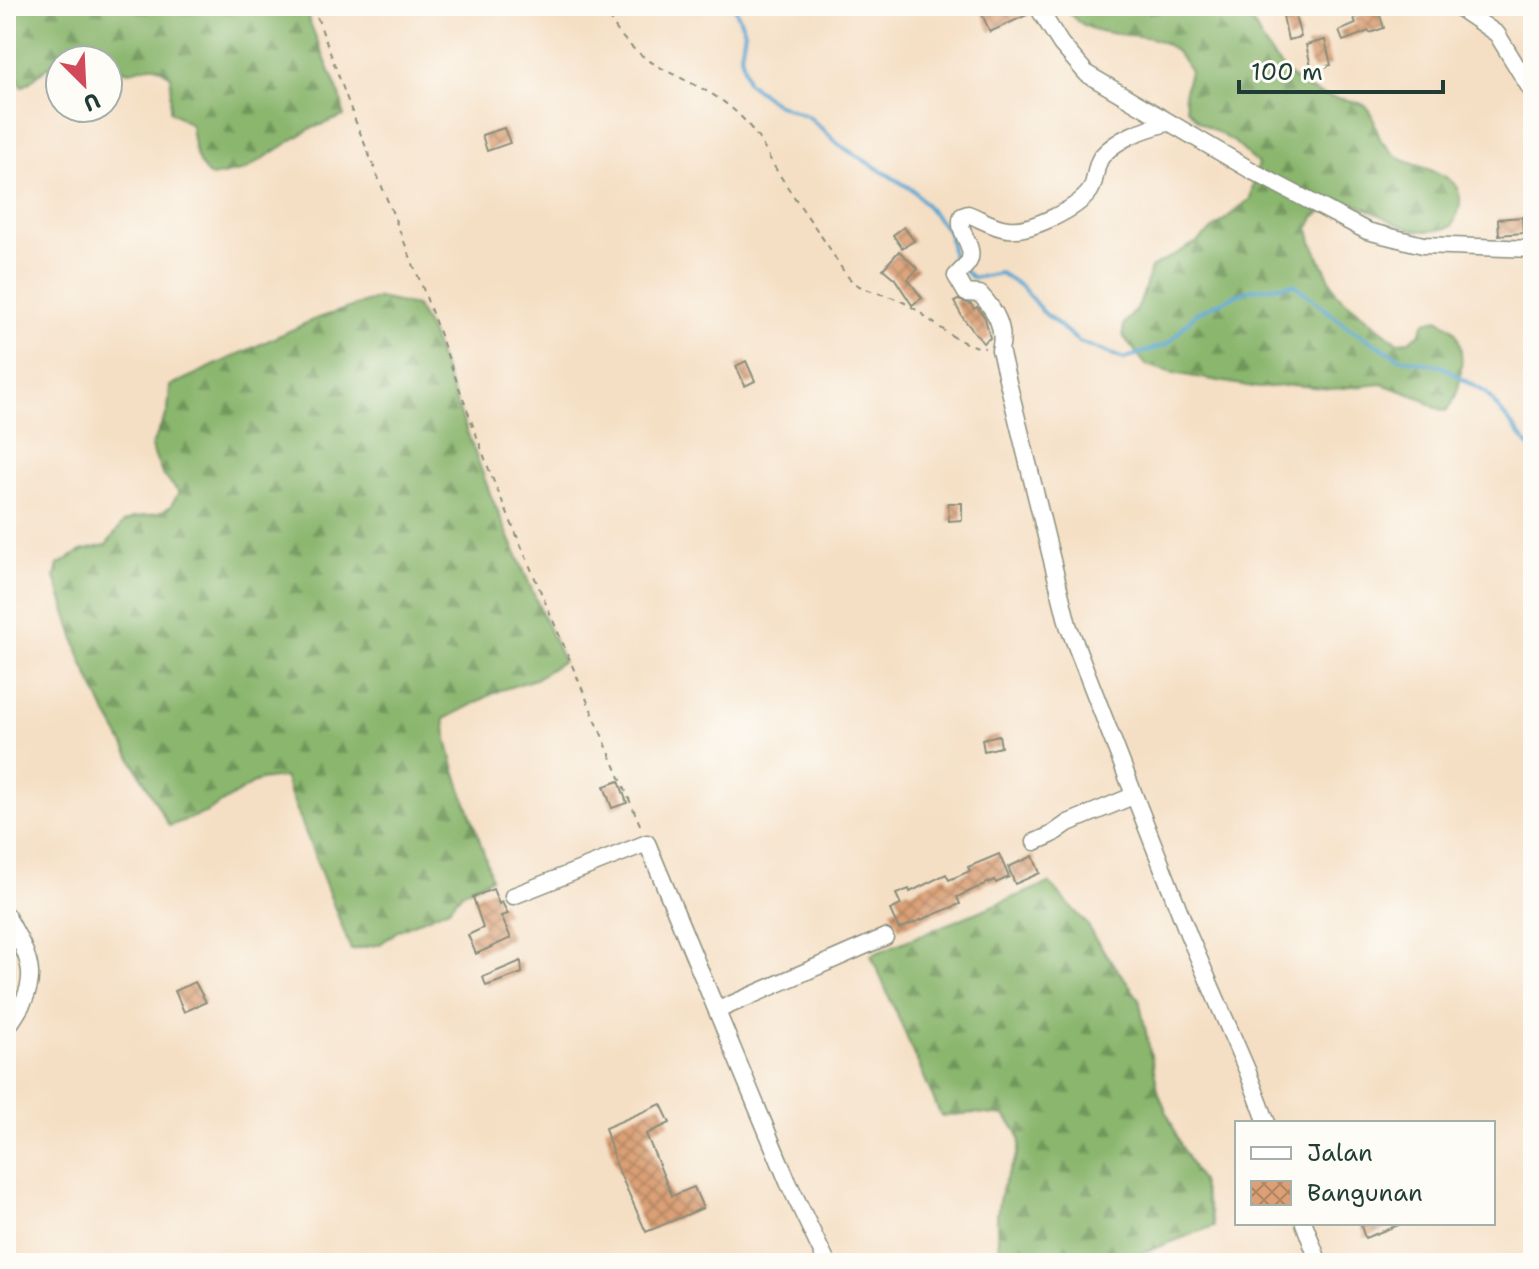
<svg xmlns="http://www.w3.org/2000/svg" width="1539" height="1269" font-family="'Shantell Sans',sans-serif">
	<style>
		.forest { fill: url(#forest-firs); stroke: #547a50; stroke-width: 2 }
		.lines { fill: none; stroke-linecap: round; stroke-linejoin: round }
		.stream { stroke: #57a5d0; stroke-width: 4 }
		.building { fill: url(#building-cross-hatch) }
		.minor-casing { stroke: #8a8e7c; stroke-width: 19 }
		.path { stroke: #8a8e7c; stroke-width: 2; stroke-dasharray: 6 6; stroke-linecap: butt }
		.minor { stroke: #fff; stroke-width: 16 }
	</style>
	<defs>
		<pattern id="forest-firs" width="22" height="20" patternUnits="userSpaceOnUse" patternTransform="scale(2)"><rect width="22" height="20" fill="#8ab66d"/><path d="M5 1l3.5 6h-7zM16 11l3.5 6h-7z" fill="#70955a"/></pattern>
		<pattern id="building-cross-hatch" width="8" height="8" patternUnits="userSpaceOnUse" patternTransform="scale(2)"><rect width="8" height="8" fill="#dba076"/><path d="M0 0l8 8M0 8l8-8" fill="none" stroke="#b18462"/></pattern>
	</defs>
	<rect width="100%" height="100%" fill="#fdfcf7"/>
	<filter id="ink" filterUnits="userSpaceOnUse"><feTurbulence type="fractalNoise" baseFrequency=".0125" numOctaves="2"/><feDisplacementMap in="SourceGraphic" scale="16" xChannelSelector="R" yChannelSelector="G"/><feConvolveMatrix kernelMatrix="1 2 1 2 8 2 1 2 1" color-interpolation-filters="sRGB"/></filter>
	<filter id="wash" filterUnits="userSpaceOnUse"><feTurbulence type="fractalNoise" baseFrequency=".006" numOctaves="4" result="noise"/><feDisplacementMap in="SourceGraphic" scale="32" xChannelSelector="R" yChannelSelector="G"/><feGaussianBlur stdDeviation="1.8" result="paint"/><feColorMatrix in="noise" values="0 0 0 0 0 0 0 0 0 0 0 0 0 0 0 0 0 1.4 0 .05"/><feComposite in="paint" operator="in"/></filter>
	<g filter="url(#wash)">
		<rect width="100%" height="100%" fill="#f5dfc4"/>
		<path class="forest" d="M6,6h297l38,92 3,18 -34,13 -65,41 -33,7c-18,-12 -18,-32 -21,-52l-21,-14 1,-34c-19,-20 -22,-8 -43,-6 -6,1 -14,-2 -20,-3v-8c-25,0 -38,-5 -60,7 -10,5 -15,15 -26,20l-16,-35z
			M1063,6h182c16,37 37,75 78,89 11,4 33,5 41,10 13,8 10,28 19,38 5,5 12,13 18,16 20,10 62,14 59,44 0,8 -5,16 -8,23 -51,19 -67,-21 -115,-25l-23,16 -5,12 3,13 25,52 60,48 12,-1 11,-8 5,-11 13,-3c5,3 12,6 16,11 13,20 8,65 -8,81l-12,-4 -13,-9 -39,-14 -50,5 -38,-4 -35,3 -86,-15 -27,-8 -23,-29 1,-12 15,-18 12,-38 46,-26 53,-43 8,-35 -24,-22 -36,-21 -11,-13 -3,-13 6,-24c-4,-6 -9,-15 -15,-20 -32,-30 -80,0 -112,-45z
			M378,298l38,8 14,26 61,164 72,165 -28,18 -37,12 -54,28c6,56 34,105 47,159l-28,14 -14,16 -50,22 -19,14 -29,6 -67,-173 -25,3 -54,33 -36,13 -65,-117 -22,-47 -27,-85 3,-12 23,-14 25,-6 17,-22 10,-5 26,-5 11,-6 9,-15 -17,-18 -11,-27 17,-36 2,-25 143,-66z
			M1049,883l39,42 5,11 46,63 20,95 23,54 19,34 13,44 -98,37h-112c-10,-23 -9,-56 0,-80 5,-14 19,-31 15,-46 -2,-8 -9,-15 -14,-21l-31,-3 -33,3 -70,-161z"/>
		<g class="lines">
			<path class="stream" d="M734,6l11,25 -4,23 6,28 29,22 33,13 30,28 74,45 36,42 4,27 6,5
				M965,271l8,7 27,-5 22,14 20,24 37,31 45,17 44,-15 28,-31 52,-23 46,-6 53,43 52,31 42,8 45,27 47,58"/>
		</g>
		<g id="blocks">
			<path class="building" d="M989,6h37l3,8 -39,18 -10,-22z
				M1281,6h11l9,31 -13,3z
				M1361,6h16l7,22 -14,5 -1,-2 -26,10 -4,-10 17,-7 -2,-6 10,-4z
				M1325,40l6,25 -19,5 -6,-25z
				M504,128l6,15 -23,8 -5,-16z
				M1522,217l1,16 -24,2 -1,-16z
				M904,227l10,14 -12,7 -9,-13z
				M899,251l19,18 -10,10 14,19 -10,7 -17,-26 -12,-10z
				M958,300l13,4 3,5 3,-2 8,11 5,20 -7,5 -20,-25 -9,-16z
				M746,361l9,20 -10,5 -9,-20z
				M948,503h14v17l-13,1z
				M999,735l2,12 -17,4 -2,-12z
				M619,781l8,22 -15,5 -8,-22z
				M999,854l10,23 -13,6 -2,-3 -37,17 3,7 -61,25 -9,-19 11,-5 -5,-11 13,-5 1,3 36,-18 3,6 21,-9 -2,-4z
				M1033,856l7,17 -25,11 -7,-17z
				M493,889l6,15 3,-2 6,12 -7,2 10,22 -35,16 -8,-19 15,-7 -10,-31z
				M521,961l1,12 -36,13 -3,-9z
				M195,982l11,20 -22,10 -9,-21z
				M661,1104l9,19 -24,11 26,62 22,-9 9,21 -57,24 -30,-67 -11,-37z
				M1369,1223h32v1l-36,14 -4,-12z"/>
		</g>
	</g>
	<g filter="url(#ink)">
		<use href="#blocks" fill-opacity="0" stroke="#8a8e7c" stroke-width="2"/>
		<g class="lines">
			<defs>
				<path id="minor" d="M1037,6l24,38 26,30 167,98 113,59 56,14 110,4
					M1456,6l41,28 36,59
					M1167,123c-24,7 -48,14 -65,33 -8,10 -5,24 -12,35 -13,18 -60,41 -82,38 -14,-1 -27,-10 -40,-15l-6,2c-6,16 14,30 7,45 -3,6 -9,10 -13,15l10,17 14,1c15,16 26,34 20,56l68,275 121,311 58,134 20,53
					M1035,842l16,-7 17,-12 65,-27
					M513,896l134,-53 141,339 39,81
					M6,915c28,50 36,65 0,114
					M718,1010l167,-73
					M1304,1223l15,40"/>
			</defs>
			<use href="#minor" class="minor-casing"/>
			<path class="path" d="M313,6l40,109 69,171 69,189 150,352
				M603,6c35,77 102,64 147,121 12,14 19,32 29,47 16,25 34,50 51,75 6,10 13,23 21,31 11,11 35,14 50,21 29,14 51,44 84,47"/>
			<use href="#minor" class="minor"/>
		</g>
	</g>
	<rect width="1539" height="1269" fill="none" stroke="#fdfcf7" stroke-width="32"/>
	<rect x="1235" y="1121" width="260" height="104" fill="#fdfcf7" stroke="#a4b0a9" stroke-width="2"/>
	<rect x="1251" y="1147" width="40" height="12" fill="#ffffff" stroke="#a4b0a9" stroke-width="2"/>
	<text x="1307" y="1161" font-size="24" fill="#1f3d34">Jalan</text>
	<rect x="1251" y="1181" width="40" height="24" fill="url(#building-cross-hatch)" stroke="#a4b0a9" stroke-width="2"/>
	<text x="1307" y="1201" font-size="24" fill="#1f3d34">Bangunan</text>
	<g transform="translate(84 84) rotate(156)"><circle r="38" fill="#fdfcf7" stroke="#a4b0a9" stroke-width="2"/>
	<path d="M0-6L14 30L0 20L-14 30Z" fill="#d1495b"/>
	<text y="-12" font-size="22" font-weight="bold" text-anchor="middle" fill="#1f3d34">U</text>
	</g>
	<path d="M1239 80v12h204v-12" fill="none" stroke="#1f3d34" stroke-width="4"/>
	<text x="1251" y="80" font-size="24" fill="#1f3d34" stroke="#fdfcf7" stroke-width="6" paint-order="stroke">100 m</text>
</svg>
